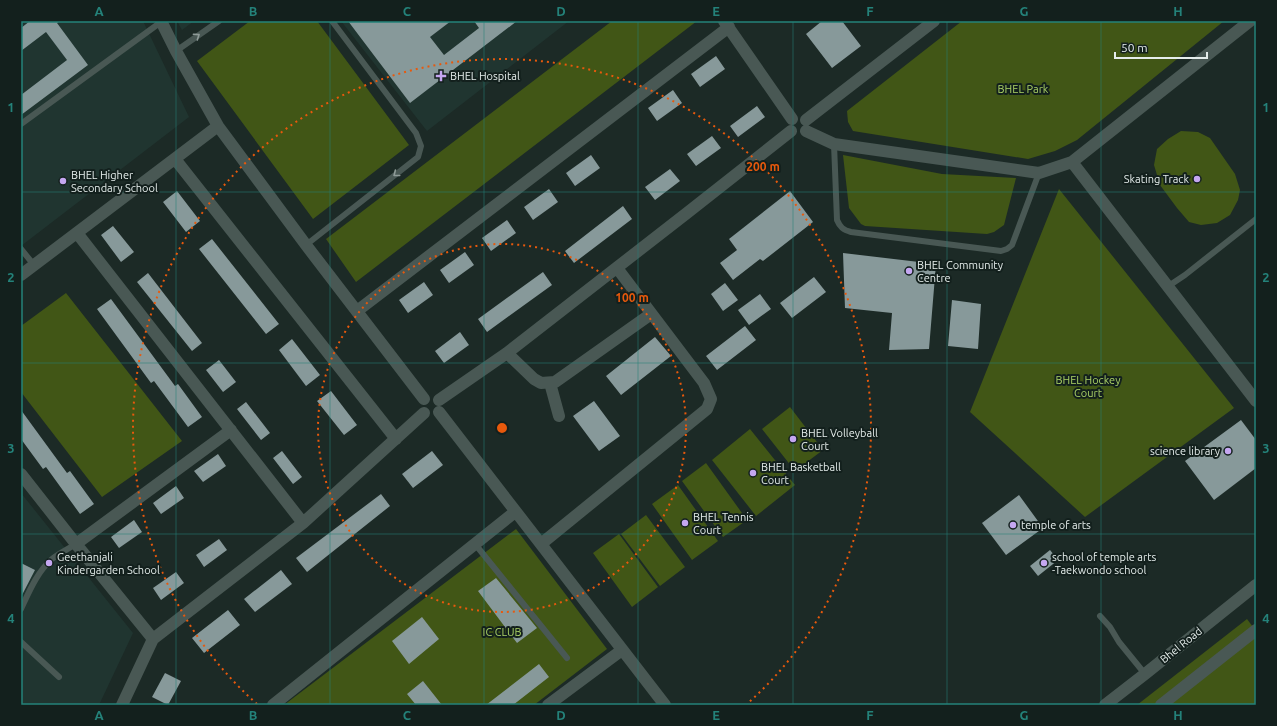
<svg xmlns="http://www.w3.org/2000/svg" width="1277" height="726" font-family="Ubuntu,sans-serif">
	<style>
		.built { fill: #203530 }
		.green { fill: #415616 }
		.building { fill: #87999a }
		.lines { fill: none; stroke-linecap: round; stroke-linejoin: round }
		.lane { stroke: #495854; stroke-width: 6 }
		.street { stroke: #495854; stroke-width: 12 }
		.secondary { stroke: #495854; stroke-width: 12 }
		.oneway { stroke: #8f9b98 }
		.grid { fill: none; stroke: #24827a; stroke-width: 1; stroke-opacity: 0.55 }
		.ring { fill: none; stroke: #e8590c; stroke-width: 2; stroke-dasharray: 2 4 }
		.poi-dot { fill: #c5a7f1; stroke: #13201d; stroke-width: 1.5 }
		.labels { text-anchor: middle; stroke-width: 4; stroke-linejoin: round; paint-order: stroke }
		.poi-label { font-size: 11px; fill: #e5edeb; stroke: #13201d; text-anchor: start }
		.park-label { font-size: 11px; fill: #acd366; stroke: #13201d }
		.street-label { font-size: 11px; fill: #e5edeb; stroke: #13201d }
		.centre { fill: #e8590c; stroke: #13201d; stroke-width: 2 }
		.ring-label { font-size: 12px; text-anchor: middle; font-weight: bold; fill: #e8590c; stroke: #13201d; stroke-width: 4; stroke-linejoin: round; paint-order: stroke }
		.neatline { fill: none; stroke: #24827a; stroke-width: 1.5 }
		.grid-label { font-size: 13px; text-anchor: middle; font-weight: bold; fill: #24827a }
	</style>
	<rect width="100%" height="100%" fill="#1c2a26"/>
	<path class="built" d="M21,21h122l46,96 -168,129z
		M177,21h17l-12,9z
		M341,21h228l-142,110z
		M21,493l112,140 -34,72h-78z"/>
	<path class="green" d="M250,21h67l92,124 -96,74 -116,-158z
		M612,21h85l-341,261 -30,-43z
		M962,21h262l-147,119 -22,11 -27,8 -175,-28 -5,-9 -1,-11z
		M1181,131l17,1 12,6 25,36 5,16 -2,10 -8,15 -13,8 -16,2 -12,-3 -12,-14 -17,-23 -6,-20 3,-16 11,-10z
		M843,155l99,19 74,4 -12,47 -10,7 -7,2 -122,-8 -4,-2 -12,-16z
		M1059,189l175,219 -149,109 -115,-105z
		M66,293l116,148 -80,56 -81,-105v-66z
		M790,407l33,43 -28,21 -33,-42z
		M750,429l45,56 -39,31 -44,-56z
		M706,463l41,57 -24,17 -41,-56z
		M678,485l40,56 -26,19 -40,-56z
		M646,515l39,52 -25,19 -39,-52z
		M516,529l91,120 -73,56h-250z
		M619,534l39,53 -26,20 -39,-54z
		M1247,619l9,12v74h-119z"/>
	<path class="building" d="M30,21h30l-3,2 31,42 -67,50v-20l46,-35 -21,-28 -25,19v-23z
		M348,21h103l-21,16 14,18 35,-27 -5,-7h43l-107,82z
		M822,21h20l19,25 -29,22 -26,-34z
		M716,56l9,13 -25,18 -9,-13z
		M673,90l9,13 -25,18 -9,-13z
		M757,106l8,11 -27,20 -8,-11z
		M712,136l9,12 -25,18 -9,-12z
		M591,155l9,13 -25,18 -9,-13z
		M670,169l10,12 -25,19 -10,-13z
		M549,189l9,13 -25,18 -9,-13z
		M177,191l23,30 -14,11 -23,-30z
		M790,191l23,31 -50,39 -3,-2 -27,21 -13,-17 17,-13 -8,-11z
		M623,206l9,13 -58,44 -9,-12z
		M507,220l9,13 -25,18 -9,-13z
		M113,226l21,26 -13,10 -20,-27z
		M212,239l67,85 -13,10 -67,-85z
		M465,252l9,13 -25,18 -9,-13z
		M843,253l93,11 -7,85 -40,1 3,-37 -47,-5z
		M543,272l9,13 -65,47 -9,-13z
		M148,273l54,70 -10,8 -55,-69z
		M814,277l12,15 -34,26 -12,-15z
		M424,282l9,13 -25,18 -9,-13z
		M725,283l13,17 -15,11 -12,-17z
		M760,294l11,15 -22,16 -11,-15z
		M111,299l64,87 3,-2 24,33 -14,10 -34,-46 -3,2 -54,-74z
		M952,300l29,4 -3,45 -30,-3z
		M745,326l11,14 -39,30 -11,-14z
		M460,332l9,13 -25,18 -9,-12z
		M655,337l16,19 -50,39 -15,-19z
		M292,339l28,36 -14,11 -27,-36z
		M219,360l17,22 -13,10 -17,-22z
		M331,391l26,34 -13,10 -27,-34z
		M594,401l26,35 -21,15 -26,-35z
		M246,402l24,31 -9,7 -24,-31z
		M21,410l46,63 3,-2 24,33 -14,10 -34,-47 -3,2 -22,-30z
		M1241,420l15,20v28l-42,32 -29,-39z
		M282,451l20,26 -9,7 -20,-26z
		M432,451l11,14 -30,23 -11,-14z
		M218,454l8,12 -23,16 -9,-11z
		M176,486l8,12 -23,16 -8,-11z
		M381,494l9,12 -83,66 -11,-14z
		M1019,495l24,33 -37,27 -24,-32z
		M134,520l8,12 -23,16 -8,-11z
		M219,539l8,11 -23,17 -8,-12z
		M1050,550l8,10 -20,16 -8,-10z
		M21,563l14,7 -14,27z
		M281,570l11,14 -37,28 -11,-13z
		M176,572l8,11 -23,17 -8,-12z
		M496,578l41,50 -20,15 -39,-52z
		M228,610l12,15 -36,28 -12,-15z
		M422,617l17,22 -30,25 -17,-23z
		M539,664l10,13 -36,28h-27z
		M165,673l16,8 -13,24 -16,-8z
		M423,681l19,24h-26l-9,-11z"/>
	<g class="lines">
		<path class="lane" d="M176,51l43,-30
			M21,124l140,-102
			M834,144l3,76c3,7 6,10 14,12l150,19 6,-2 5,-4 27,-72
			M306,245l112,-88 3,-11 -5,-13 -84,-112
			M21,249l13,16
			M1167,287l18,-12 71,-56
			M475,544l92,114
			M21,609c8,-17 16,-37 31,-50 7,-6 16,-10 24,-15
			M1100,616l10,11 9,15 26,32
			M21,642l38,35"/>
		<path class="street" d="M161,21l15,30 42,75 88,119 118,154
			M724,21l68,98
			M806,120l128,-99
			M806,131l28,13 205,29 33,-11 178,-141
			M175,159l221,280
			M1072,162l184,239
			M77,233l226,290
			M21,275l197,-149
			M357,311l372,-284
			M507,353l27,26 7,4 14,-1 96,-68
			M550,383l9,33
			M439,400l68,-47 180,-140 104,-82
			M439,412l226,293
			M21,474l55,70 77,95
			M76,544l155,-114
			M541,544l166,-135 4,-10 -7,-16 -87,-115
			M122,705l31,-66 150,-116 121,-110
			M273,705l242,-193
			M548,705l74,-55
			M1161,705l95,-75"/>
		<path class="secondary" d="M1105,705l40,-31 111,-89"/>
	</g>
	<defs><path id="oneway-chevron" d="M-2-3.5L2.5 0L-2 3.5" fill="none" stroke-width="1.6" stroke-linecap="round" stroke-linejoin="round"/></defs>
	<g class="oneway">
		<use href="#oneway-chevron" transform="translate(197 36) rotate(-34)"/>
		<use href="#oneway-chevron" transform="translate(396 174) rotate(142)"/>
	</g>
	<path class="grid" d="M176,21v684M330,21v684M484,21v684M638,21v684M793,21v684M947,21v684M1101,21v684M21,192h1235M21,363h1235M21,534h1235"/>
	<g class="ring">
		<circle cx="502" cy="428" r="184"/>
		<path d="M257 704A369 369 0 1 1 747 704"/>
	</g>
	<g class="poi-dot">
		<path d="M439 70h4v4h4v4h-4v4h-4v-4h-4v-4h4z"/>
		<circle cx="1197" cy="179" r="4"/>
		<circle cx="63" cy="181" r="4"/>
		<circle cx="909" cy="271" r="4"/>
		<circle cx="793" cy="439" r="4"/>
		<circle cx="1228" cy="451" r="4"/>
		<circle cx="753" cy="473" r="4"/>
		<circle cx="685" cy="523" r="4"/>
		<circle cx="1013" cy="525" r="4"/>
		<circle cx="49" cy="563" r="4"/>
		<circle cx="1044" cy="563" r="4"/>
	</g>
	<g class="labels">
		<g class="poi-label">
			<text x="450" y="80">BHEL Hospital</text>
			<text x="71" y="179">BHEL Higher<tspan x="71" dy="13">Secondary School</tspan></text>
			<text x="1189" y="183" text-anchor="end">Skating Track</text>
			<text x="917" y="269">BHEL Community<tspan x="917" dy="13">Centre</tspan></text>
			<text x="801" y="437">BHEL Volleyball<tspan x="801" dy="13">Court</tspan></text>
			<text x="1220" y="455" text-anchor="end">science library</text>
			<text x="761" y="471">BHEL Basketball<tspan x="761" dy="13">Court</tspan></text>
			<text x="693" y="521">BHEL Tennis<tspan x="693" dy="13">Court</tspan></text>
			<text x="1021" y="529">temple of arts</text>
			<text x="57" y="561">Geethanjali<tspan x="57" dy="13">Kindergarden School</tspan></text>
			<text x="1052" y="561">school of temple arts<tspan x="1052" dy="13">-Taekwondo school</tspan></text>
		</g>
		<g class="park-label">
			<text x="1023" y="93">BHEL Park</text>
			<text x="1088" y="384">BHEL Hockey<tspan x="1088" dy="13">Court</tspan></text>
			<text x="502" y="636">IC CLUB</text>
		</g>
		<g class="street-label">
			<text transform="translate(1181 645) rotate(-39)" y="4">Bhel Road</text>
		</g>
	</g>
	<circle cx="502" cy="428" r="6" class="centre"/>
	<g class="ring-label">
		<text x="763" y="171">200 m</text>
		<text x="632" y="302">100 m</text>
	</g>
	<rect width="1277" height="726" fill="none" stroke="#13201d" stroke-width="44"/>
	<path d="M1115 52v6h92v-6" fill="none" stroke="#e5edeb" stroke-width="2"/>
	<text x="1121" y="52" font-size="12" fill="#e5edeb" stroke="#13201d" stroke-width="3" paint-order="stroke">50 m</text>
	<rect x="22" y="22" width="1233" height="682" class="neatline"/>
	<g class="grid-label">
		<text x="99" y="16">A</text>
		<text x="253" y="16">B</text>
		<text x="407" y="16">C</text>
		<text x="561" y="16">D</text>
		<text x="716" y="16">E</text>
		<text x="870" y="16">F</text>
		<text x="1024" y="16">G</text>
		<text x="1178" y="16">H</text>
		<text x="11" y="112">1</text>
		<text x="1266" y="112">1</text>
		<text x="11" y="282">2</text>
		<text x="1266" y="282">2</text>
		<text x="11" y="453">3</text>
		<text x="1266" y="453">3</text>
		<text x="11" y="623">4</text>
		<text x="1266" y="623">4</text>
		<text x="99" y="720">A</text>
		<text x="253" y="720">B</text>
		<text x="407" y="720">C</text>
		<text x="561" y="720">D</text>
		<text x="716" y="720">E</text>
		<text x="870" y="720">F</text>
		<text x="1024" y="720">G</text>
		<text x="1178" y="720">H</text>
	</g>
</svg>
